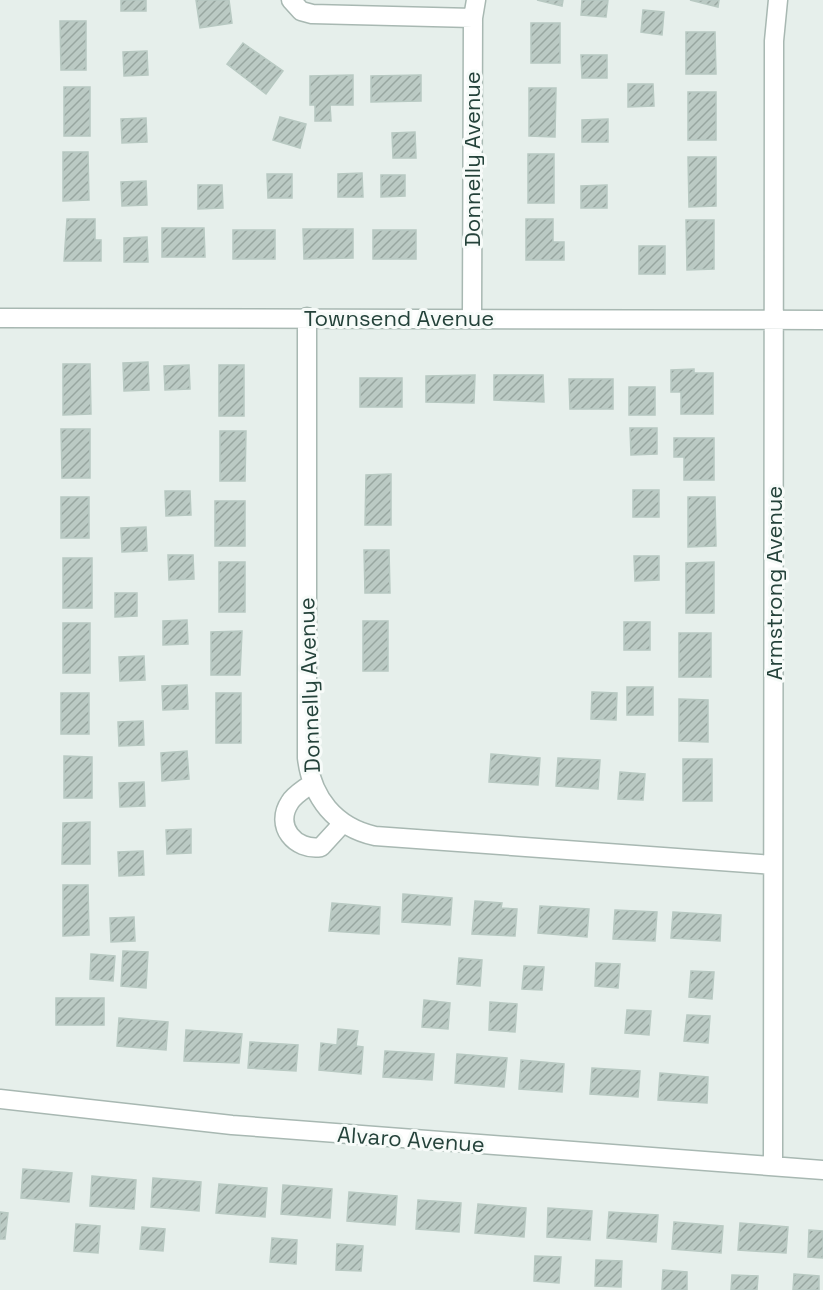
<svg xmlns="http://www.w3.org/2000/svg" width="823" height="1290" font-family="'Space Grotesk',sans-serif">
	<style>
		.building { fill: url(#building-hatch); stroke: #b8c9c2; stroke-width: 1.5 }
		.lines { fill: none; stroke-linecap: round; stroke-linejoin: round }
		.minor-casing { stroke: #a8b8b2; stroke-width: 21 }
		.minor { stroke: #fff; stroke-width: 18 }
		.labels { text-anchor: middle; stroke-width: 6; stroke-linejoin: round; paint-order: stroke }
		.street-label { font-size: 22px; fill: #24423a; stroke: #f7fbf9 }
	</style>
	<defs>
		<pattern id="building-hatch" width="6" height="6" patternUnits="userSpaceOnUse" patternTransform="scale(1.5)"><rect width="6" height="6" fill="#bbcac4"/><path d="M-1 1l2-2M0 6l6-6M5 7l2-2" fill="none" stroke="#98a6a0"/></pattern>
	</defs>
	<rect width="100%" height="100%" fill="#e6efeb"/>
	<path class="building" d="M121,0h25v11h-25z
		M196,0h33l3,23 -32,5z
		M537,0h26l-1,6z
		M582,0h26l-2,17 -25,-2z
		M690,0h29l-1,7z
		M643,10l21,2 -2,23 -21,-3z
		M60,21h26v49h-25z
		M531,23h29v40h-29z
		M686,32h29l1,42h-30z
		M243,43l40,28 -17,23 -39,-30z
		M147,51l1,24 -24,1 -1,-24z
		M581,55h26v23h-25z
		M353,75v30h-23l1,16h-16v-16h-5v-29z
		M421,75v26l-50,1v-26z
		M628,84h25l1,22 -26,1z
		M64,87h26v49h-26z
		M529,88h27l-1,49 -26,-1z
		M688,92h28v48h-28z
		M280,117l26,7 -6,24 -27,-8z
		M146,118l1,24 -25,1 -1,-24z
		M608,119v23h-26v-22z
		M415,132l1,26h-23l-1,-25z
		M63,152h25l1,48 -26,1z
		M528,154h26v49h-26z
		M688,157h28v49l-27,1z
		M362,173l1,24h-25v-23z
		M267,174h25v24h-24z
		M381,175h24v21l-24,1z
		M146,181l1,24 -25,1 -1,-24z
		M198,185h24l1,23 -25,1z
		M607,185v23h-26v-22z
		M67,219h28v21h6v21h-37z
		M526,219h27v23h11v18h-38z
		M686,220h28v49l-27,1z
		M162,228h42l1,29h-43z
		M303,229h50v29l-49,1z
		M233,230h42v29h-42z
		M373,230h43v29h-43z
		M147,237l1,25h-24v-24z
		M639,246h26v28h-26z
		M148,362l1,28 -25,1 -1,-28z
		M63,364h27l1,50 -28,1z
		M189,365l1,24 -25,1 -1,-24z
		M219,365h25v51h-25z
		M694,369v4h19v41h-32v-22h-10v-22z
		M475,375l-1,28 -48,-1v-26z
		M494,375h49l1,27 -50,-2z
		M360,378h42v29h-42z
		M569,379h44v30h-43z
		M629,387h26v28h-26z
		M630,428h27v26l-26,1z
		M61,429h29v49h-28z
		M220,431h26l-1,50h-25z
		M674,438h40v42h-30v-23h-10z
		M391,474v51h-26l1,-50z
		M633,490h26v27h-26z
		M165,491h25l1,24 -25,1z
		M61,497h28v41h-28z
		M688,497h27l1,49 -28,1z
		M215,501h30v45h-30z
		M146,527l1,24 -25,1 -1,-24z
		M364,550h25l1,43h-25z
		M168,555h25l1,24 -25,1z
		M634,556h25v24l-24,1z
		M63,558h29v50h-29z
		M219,562h26v50h-26z
		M714,562v51h-28v-50z
		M115,593h22v23l-22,1z
		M187,620l1,24 -25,1v-24z
		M363,621h25v50h-25z
		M624,622h26v28h-26z
		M63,623h27v50h-27z
		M242,631l-2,44h-29v-43z
		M679,633h32v44h-32z
		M144,656l1,24 -25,1 -1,-24z
		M187,685l1,24 -25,1 -1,-24z
		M627,687h26v28h-26z
		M592,692l25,1 -1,27 -25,-1z
		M61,693h28v41h-28z
		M216,693h25v50h-25z
		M679,699l29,1v42l-29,-1z
		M143,721l1,24 -25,1 -1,-24z
		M187,751l2,28 -27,2 -1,-28z
		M491,754l49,4 -2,27 -49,-3z
		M64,756l28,1v41h-28z
		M558,758l42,2 -2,29 -42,-3z
		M683,759h29v42h-29z
		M620,772l25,2 -2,26 -25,-1z
		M144,782l1,24 -25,1 -1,-24z
		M90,822v42h-28l1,-41z
		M191,829v24l-24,1 -1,-24z
		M143,851l1,24 -25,1 -1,-24z
		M63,885h25l1,50 -26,1z
		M403,894l49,4 -2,27 -48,-3z
		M475,901l27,2 -1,5 16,1 -2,27 -43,-2z
		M332,903l48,4 -1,27 -50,-3z
		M540,906l49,3 -2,28 -49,-4z
		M615,910l42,2 -2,29 -42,-2z
		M673,912l48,3 -1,26 -49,-3z
		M134,917l1,24 -24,1 -1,-24z
		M123,951l25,1 -2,36 -25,-2z
		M91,954l24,2 -2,25 -23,-2z
		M459,958l23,2 -2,26 -23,-2z
		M596,963l24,1 -2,24 -23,-2z
		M524,966l20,1 -2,23 -20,-1z
		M691,971l23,1 -2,27 -23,-2z
		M56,998h48v27h-48z
		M424,1000l26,3 -2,26 -26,-2z
		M490,1002l27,2 -2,28 -26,-2z
		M627,1010l24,1 -2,24 -24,-2z
		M687,1015l23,1 -2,27 -24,-2z
		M119,1018l49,4 -2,28 -49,-4z
		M338,1029l20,2 -2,15 7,1 -2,27 -42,-4 2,-27 16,2z
		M186,1030l56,4 -3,29 -55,-2z
		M250,1042l48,3 -2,26 -48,-3z
		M385,1051l49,3 -2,26 -49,-3z
		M457,1054l50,4 -3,29 -49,-4z
		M521,1060l43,4 -2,28 -43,-3z
		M592,1068l48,3 -2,26 -48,-3z
		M660,1073l48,4 -1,26 -49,-3z
		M23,1169l49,4 -3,29 -48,-4z
		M92,1176l44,4 -2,29 -44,-3z
		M153,1178l48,4 -2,29 -48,-4z
		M219,1184l48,4 -2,29 -49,-4z
		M283,1185l49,4 -2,29 -49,-4z
		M349,1192l48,4 -2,29 -48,-4z
		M418,1200l43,3 -2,29 -43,-3z
		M478,1204l48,4 -2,29 -49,-4z
		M548,1208l44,3 -2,29 -43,-3z
		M0,1212l8,1 -3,26h-5z
		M609,1212l49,3 -2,27 -49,-4z
		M674,1222l49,4 -2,27 -49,-4z
		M740,1223l48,4 -2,26 -48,-3z
		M76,1224l24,2 -2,27 -24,-2z
		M142,1227l23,2 -2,22 -23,-2z
		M809,1230l14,1v27l-15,-1z
		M272,1238l25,2 -1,24 -26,-2z
		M337,1244l26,2 -2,25 -25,-1z
		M535,1256l26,1 -2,26 -25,-2z
		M596,1260l26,1 -1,26 -26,-1z
		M663,1270l24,2v18h-25z
		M794,1274l25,2v14h-26z
		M732,1275l26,1 -1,14h-26z"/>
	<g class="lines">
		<defs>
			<path id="minor" d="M291,0l10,11 11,3 161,4
				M307,317v441c5,40 28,69 68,78l398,29
				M0,318l823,2
				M472,318l1,-300 3,-18
				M312,783c-7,6 -17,11 -22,19 -16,24 5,49 31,45l22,-24
				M0,1099l232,26 591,45
				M773,1166l1,-1125 4,-41"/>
		</defs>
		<use href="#minor" class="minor-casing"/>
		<use href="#minor" class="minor"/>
	</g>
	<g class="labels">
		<g class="street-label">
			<text transform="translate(472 159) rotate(-90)" y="8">Donnelly Avenue</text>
			<text x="399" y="326">Townsend Avenue</text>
			<text transform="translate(774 583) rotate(-90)" y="8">Armstrong Avenue</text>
			<text transform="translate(309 685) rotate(-92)" y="8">Donnelly Avenue</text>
			<text transform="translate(411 1139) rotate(4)" y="8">Alvaro Avenue</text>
		</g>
	</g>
</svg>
